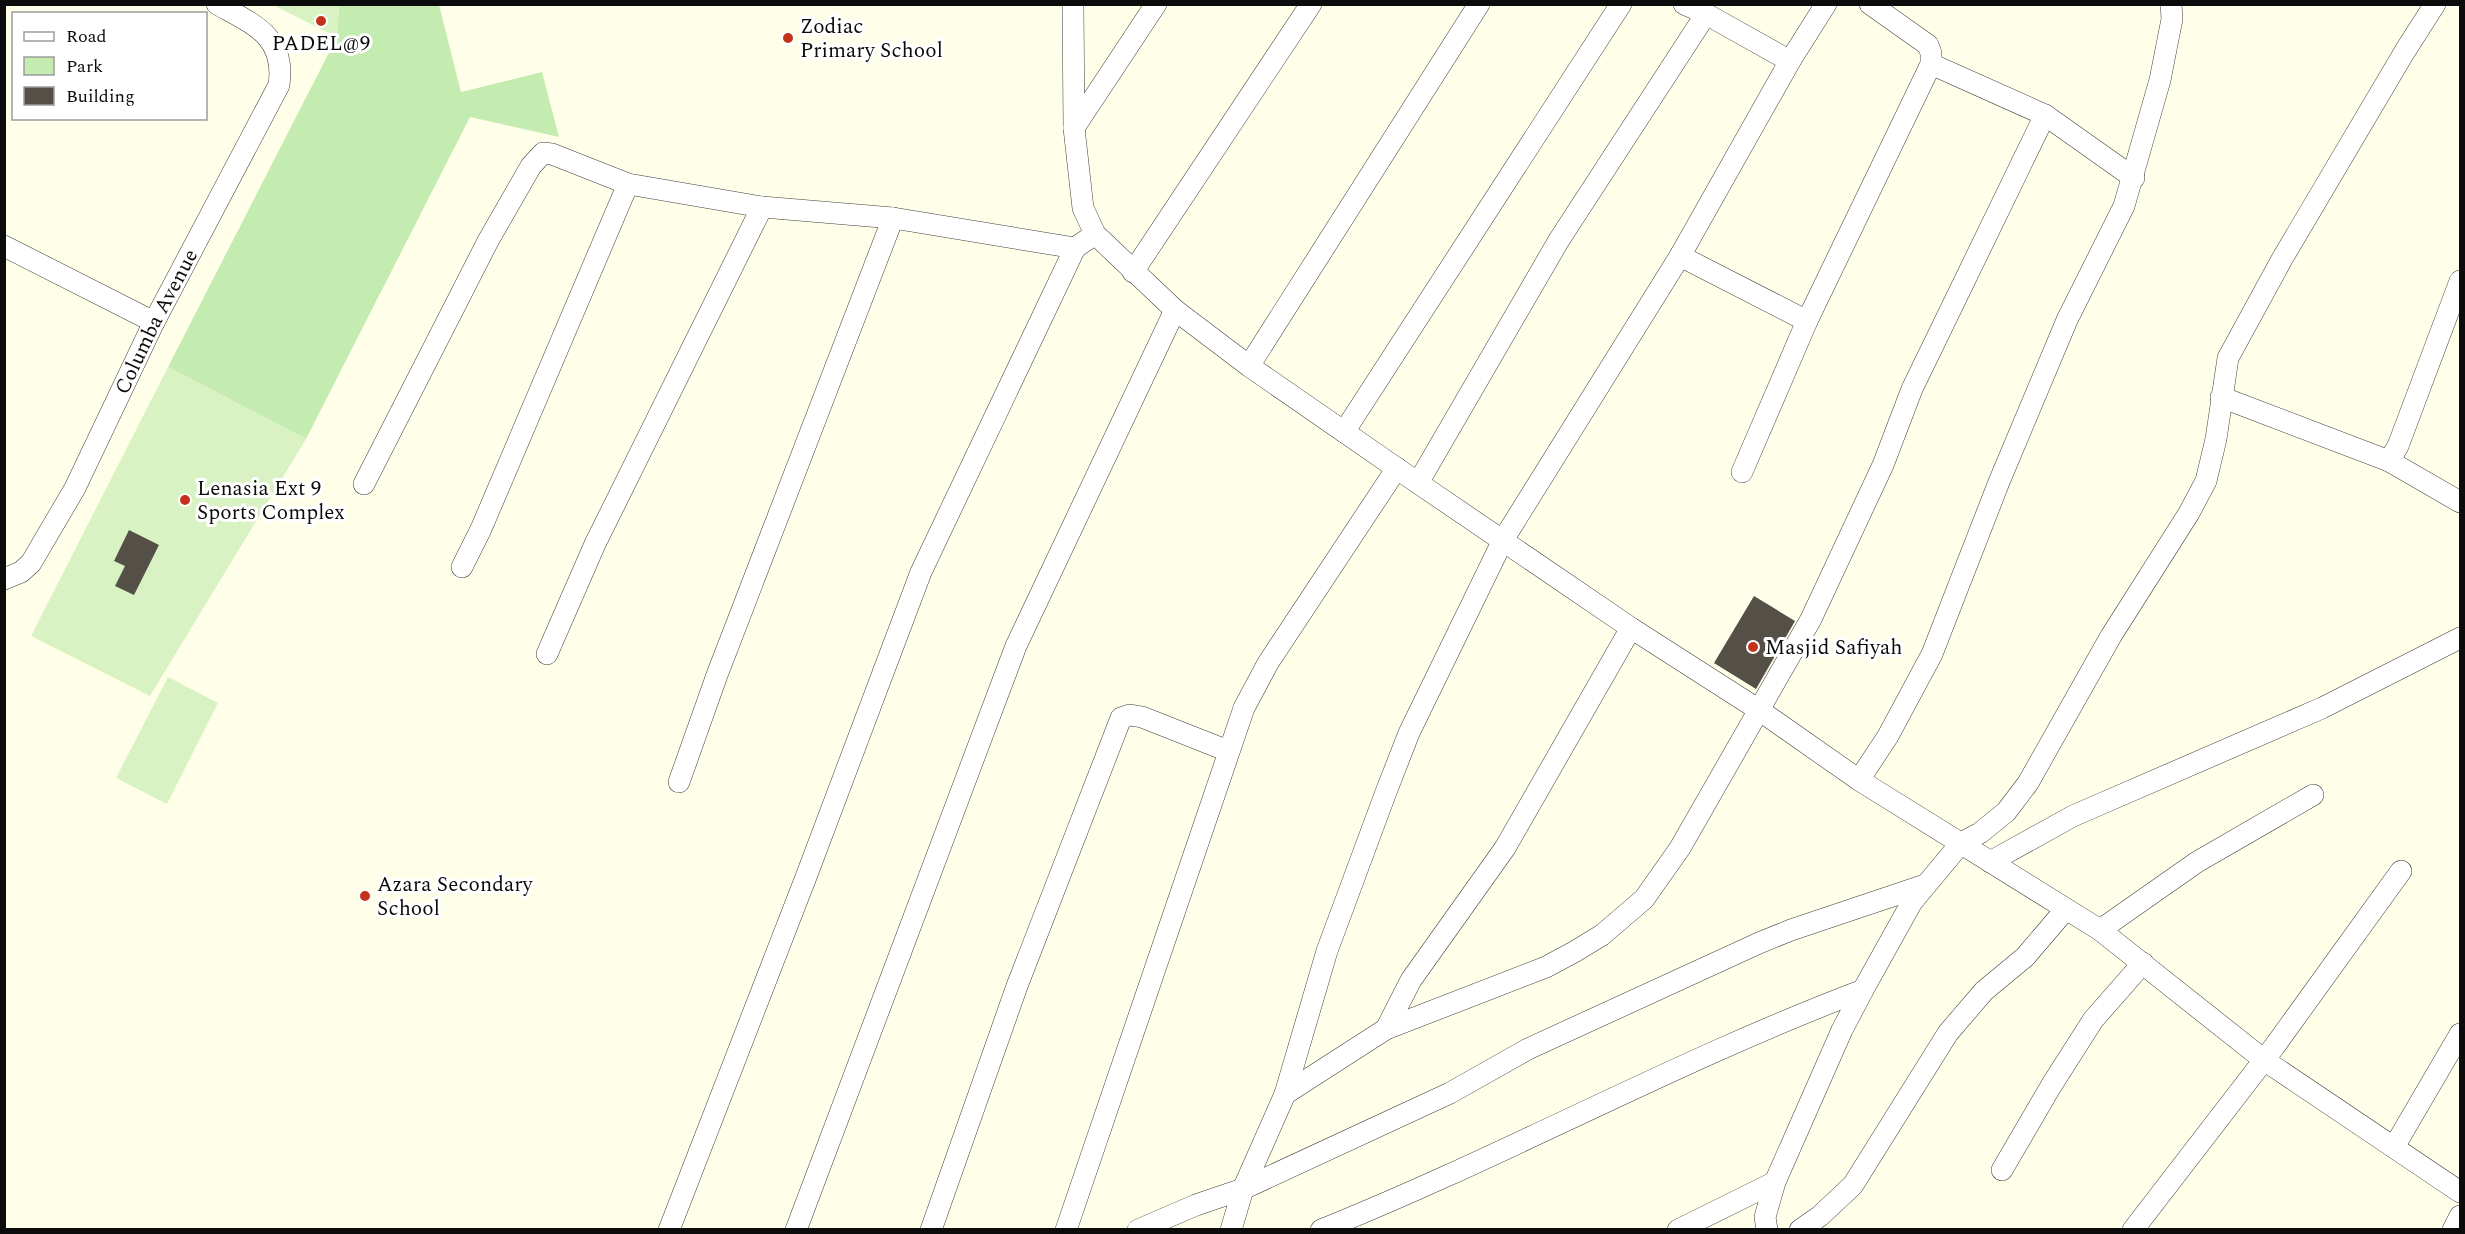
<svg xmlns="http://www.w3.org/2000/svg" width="2465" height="1234" font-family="Spectral,serif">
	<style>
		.green { fill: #c4ecb1 }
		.pitch { fill: #d9f2c3 }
		.building { fill: #544f47 }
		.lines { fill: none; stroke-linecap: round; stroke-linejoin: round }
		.street-casing { stroke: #3e3e3e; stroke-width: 22 }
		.street { stroke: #fff; stroke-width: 21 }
		.poi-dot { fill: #c4321b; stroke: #fff; stroke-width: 2 }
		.labels { text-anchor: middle; stroke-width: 6; stroke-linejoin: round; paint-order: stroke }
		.poi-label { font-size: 21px; fill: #0b0b0b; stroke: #fff; text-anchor: start }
		.street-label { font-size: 21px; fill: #0b0b0b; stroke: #fff }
	</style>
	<rect width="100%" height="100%" fill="#ffffe9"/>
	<path class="green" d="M339,5h100l22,87 81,-20 17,65 -89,-20 -164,322 -138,-72 169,-330z"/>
	<path class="pitch" d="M273,5h66l-2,32z
		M168,367l138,72 -156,257 -119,-60z
		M168,677l50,26 -51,101 -51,-26z"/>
	<path class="building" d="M129,530l30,15 -25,50 -19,-9 10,-20 -11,-5z
		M1754,596l41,25 -39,68 -42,-26z"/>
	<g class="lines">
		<defs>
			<g id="street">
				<path d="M1073,4l1,124 9,80 12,26 80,76 74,56 169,117 213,145 128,82 100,70 241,150 164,130 196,132"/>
				<path d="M1684,4l22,10 84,47"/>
				<path d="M1931,64l114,51 89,63"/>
				<path d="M1074,128l82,-124"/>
				<path d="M4,246l150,76"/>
				<path d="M1680,256l127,65"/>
				<path d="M1133,272l178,-268"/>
				<path d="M1249,366l230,-362"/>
				<path d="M2221,397l168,64 71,41"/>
				<path d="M1344,432l277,-428"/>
				<path d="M2389,461l9,-15 62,-165"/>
				<path d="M1742,472l65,-151 124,-257v-11l-3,-8 -58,-41"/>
				<path d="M1418,483l141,-243 147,-226"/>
				<path d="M364,484l124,-243 43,-75 12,-13 9,1 76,30 134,23 131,11 182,30"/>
				<path d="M462,567l19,-38 147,-345"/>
				<path id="s1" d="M4,579l17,-7 10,-9 44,-75 79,-166 125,-237c7,-49 -26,-61 -62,-81"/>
				<path d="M547,654l48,-110 167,-337"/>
				<path d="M1859,780l29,-44 44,-82 67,-172 68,-162 57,-114 36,-126 12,-61 -1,-15"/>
				<path d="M679,782l38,-107 176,-457"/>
				<path d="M1990,862l83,-46 249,-108 138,-70"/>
				<path d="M2100,930l97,-68 116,-67"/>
				<path d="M1386,1029l25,-49 94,-132 126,-220"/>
				<path d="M1285,1094l101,-65 160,-62 28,-15 28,-17 42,-36 36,-51 131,-229 72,-154 29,-76 133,-274"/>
				<path d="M2394,1147l66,-113"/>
				<path d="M2002,1170l49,-84 42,-66 50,-57"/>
				<path d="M669,1230l137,-353 115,-305 154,-324 20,-14"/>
				<path d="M796,1230l220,-584 159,-336"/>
				<path d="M931,1230l86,-244 104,-268 9,-3 12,2 86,34"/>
				<path d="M1066,1230l178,-522 24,-45 129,-195"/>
				<path d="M1138,1230l58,-25 47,-16 207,-96 78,-44 231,-106 32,-13 134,-45"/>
				<path d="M1231,1230l12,-41 42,-95 42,-143 59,-159 23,-59 94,-193 177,-284 110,-195 36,-57"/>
				<path d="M1321,1230c184,-74 357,-170 542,-240"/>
				<path d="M1678,1230l97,-48"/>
				<path d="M1767,1230l-2,-13 10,-35 67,-152 21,-40 49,-88 49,-59 19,-10 26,-21 22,-29 83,-147 78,-123 17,-32 10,-42 12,-81 54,-99 123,-208 30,-47"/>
				<path d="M1800,1230l20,-14 33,-31 95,-152 36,-42 41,-34 41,-48"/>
				<path d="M2133,1230l141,-183 127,-176"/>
				<path d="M2453,1230l7,-14"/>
			</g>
		</defs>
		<use href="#street" class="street-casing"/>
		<use href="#street" class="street"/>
	</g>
	<g class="poi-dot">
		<circle cx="321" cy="21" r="6"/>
		<circle cx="788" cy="38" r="6"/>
		<circle cx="185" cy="500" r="6"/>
		<circle cx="1753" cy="647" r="6"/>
		<circle cx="365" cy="896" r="6"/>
	</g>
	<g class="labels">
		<g class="poi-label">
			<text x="800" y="33">Zodiac<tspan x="800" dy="24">Primary School</tspan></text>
			<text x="321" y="50" text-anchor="middle">PADEL@9</text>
			<text x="197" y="495">Lenasia Ext 9<tspan x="197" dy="24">Sports Complex</tspan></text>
			<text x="1765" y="654">Masjid Safiyah</text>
			<text x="377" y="891">Azara Secondary<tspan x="377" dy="24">School</tspan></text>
		</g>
		<g class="street-label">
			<text dy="7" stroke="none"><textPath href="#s1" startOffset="304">Columba Avenue</textPath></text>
		</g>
	</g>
	<rect width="2465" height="1234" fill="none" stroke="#0b0b0b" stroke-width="12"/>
	<rect x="12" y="12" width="195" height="108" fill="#ffffff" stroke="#9d9d9d" stroke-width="1.5"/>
	<rect x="24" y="32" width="30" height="9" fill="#ffffff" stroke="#9d9d9d" stroke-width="1.5"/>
	<text x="66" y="42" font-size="18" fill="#0b0b0b">Road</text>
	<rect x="24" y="57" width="30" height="18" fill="#c4ecb1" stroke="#9d9d9d" stroke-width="1.5"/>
	<text x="66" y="72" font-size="18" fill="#0b0b0b">Park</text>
	<rect x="24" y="87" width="30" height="18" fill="#544f47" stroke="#9d9d9d" stroke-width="1.5"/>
	<text x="66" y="102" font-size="18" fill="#0b0b0b">Building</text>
</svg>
